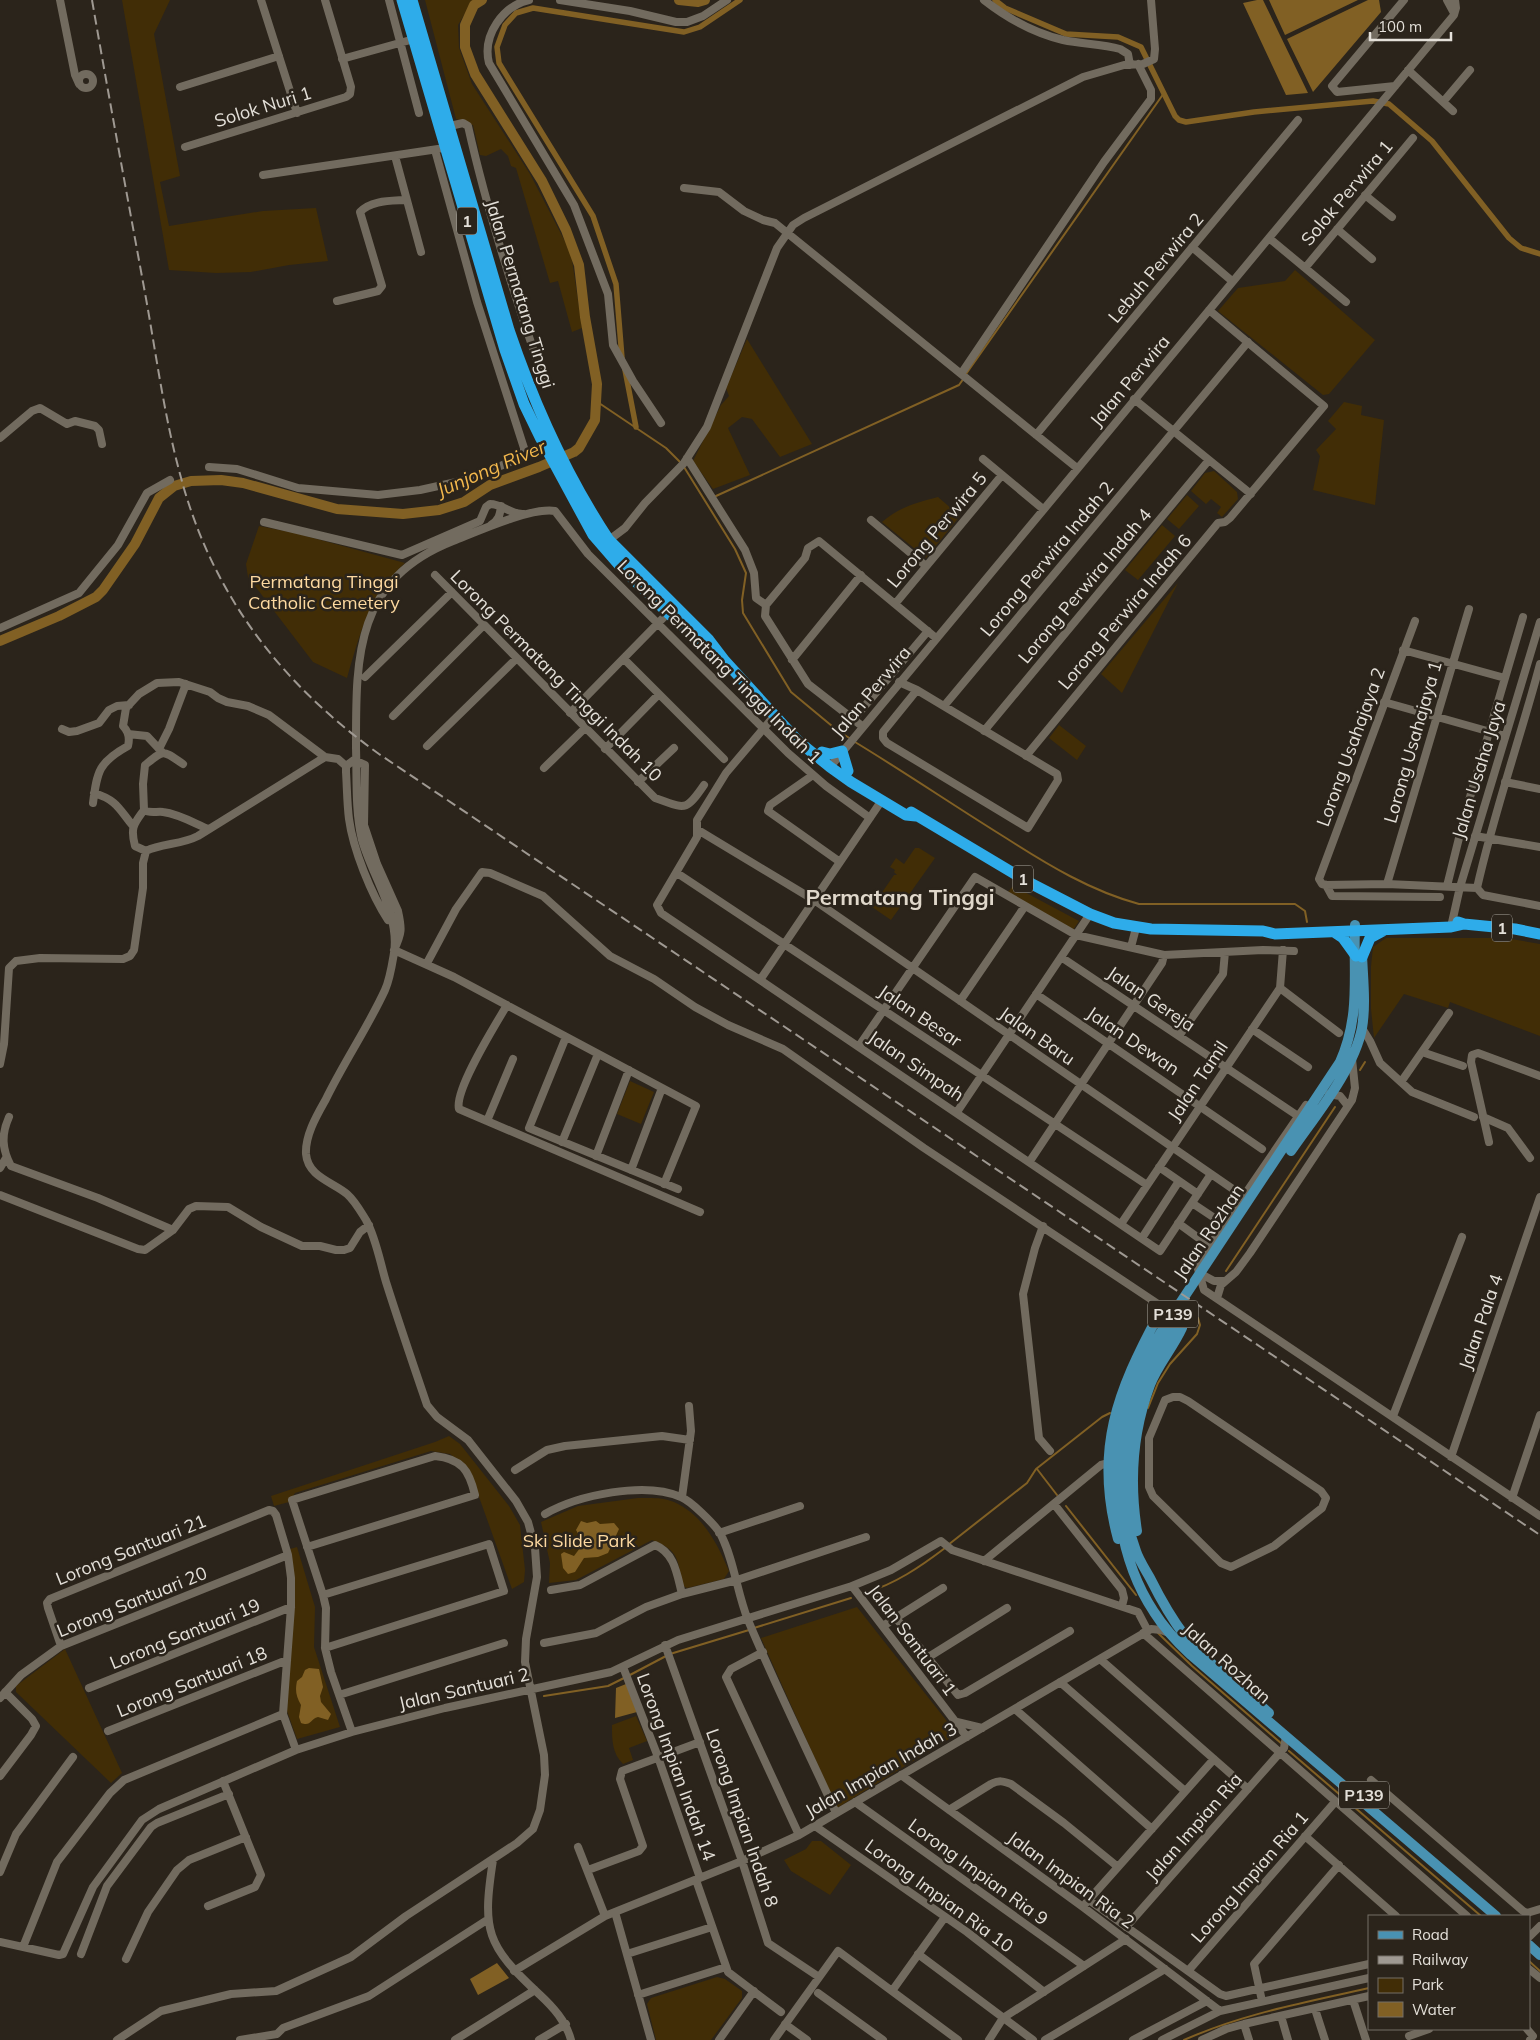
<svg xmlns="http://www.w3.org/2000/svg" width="1540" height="2040" font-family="Mulish,sans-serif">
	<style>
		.green { fill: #412d06 }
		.water { fill: #816024 }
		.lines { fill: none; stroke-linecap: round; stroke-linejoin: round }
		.stream { stroke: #816024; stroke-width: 2 }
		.canal { stroke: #816024; stroke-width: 5.5 }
		.river { stroke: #816024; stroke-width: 10 }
		.minor { stroke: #726b5f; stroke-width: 8 }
		.major { stroke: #4992b2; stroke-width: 10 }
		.highway { stroke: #2eacea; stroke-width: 11 }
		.rail { stroke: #9f9992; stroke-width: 2; stroke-dasharray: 10 5; stroke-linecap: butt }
		.labels { text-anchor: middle; stroke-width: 5; stroke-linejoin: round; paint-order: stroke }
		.shield { fill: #2b241b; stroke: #aca8a0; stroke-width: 1 }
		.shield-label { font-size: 16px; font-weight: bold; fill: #e4e0d9 }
		.street-label { font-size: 18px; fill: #e4e0d9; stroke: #2b241b }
		.park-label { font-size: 18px; fill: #fdd9a0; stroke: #2b241b }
		.water-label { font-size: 19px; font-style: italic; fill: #f2b74c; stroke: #2b241b }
		.district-label { font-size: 22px; font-weight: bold; fill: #e0d8cb; stroke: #2b241b }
	</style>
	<rect width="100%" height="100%" fill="#2b241b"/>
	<path class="green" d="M122,0h48l-16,34 26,142 -20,6 9,44 94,-15 53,-3 12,53 -39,4 -38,7 -35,1 -47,-3z
		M425,0h48l-15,25 1,23 13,36 58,90 41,79 11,75 -10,4 -14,-51 -8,2 -34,-115 -5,-2 -3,-10 -7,-7 -15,7 -6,-1 -7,-30h-4l-1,-2 -12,-4z
		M1295,270l80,70 -46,54 -6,1 -105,-84 20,-23 47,-7z
		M747,339l65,105 -32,13 -28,-38 -10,-2 -14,11 22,47 -37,14 -20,-28 28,-56 8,-9 -3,-8z
		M1344,402l18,4 -1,9 23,5 -9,85 -62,-15 7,-34 -4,-6 20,-21 -8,-8z
		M1214,471l23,21 1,7 -16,18 -5,-4 4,-6 -10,-8 -5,5 -15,-13 14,-18z
		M1187,495l12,11 -20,23 -12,-10z
		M938,497l22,19 -34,42 -44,-36c17,-15 34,-19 56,-25z
		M1162,525l13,11 -37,44 -13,-10z
		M259,526l36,7 110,30c-36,32 -45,71 -58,115l-34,-16 -65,-85 -2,-13z
		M1178,583l-56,110 -21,-19z
		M1059,725l27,21 -9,14 -28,-22z
		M915,848h4l16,10 -44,62 -19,-13 22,-32h3l-3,-3 1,-2 -5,-3 6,-9 8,6z
		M1013,886l66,35 -6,9 -66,-37z
		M1386,938h120l34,6v92l-90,-34 -2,6 -44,-14 -30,44 -3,-29v-43l2,-19z
		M630,1081l24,11 -13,32 -24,-10z
		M449,1436l11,8 49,62 11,19 5,45 -1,12 -12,7 -43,-120 -19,-15 -19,-3 -136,42 -6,9 -15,4 -3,-10 164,-54z
		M638,1498c12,0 25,-1 36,4 29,13 43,41 55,69l-5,8 -37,9 -4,-2c-6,-27 -3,-35 -31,-46l-76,40 -27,3 1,-20 -9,-41 37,-16z
		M297,1547l18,60 -1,40 26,80 -43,12 -10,-28 3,-162z
		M857,1607l100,127 -120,74 -76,-170z
		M65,1649l57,124 -11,10 -95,-91v-6z
		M636,1716l11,25 -18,7 4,12 -10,4c-11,-11 -11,-24 -11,-39z
		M812,1841h9l30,24 -21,30 -39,-24 -7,-11 22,-11z
		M717,1977l8,2 17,12v7l-31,42h-55l-9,-36 4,-6z"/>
	<path class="water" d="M1257,0h6l45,93 -22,2 -43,-92z
		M1269,0h89l-73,35z
		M1368,0h11l2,12 -68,80 -26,-53z
		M581,1521l6,2 9,-2 4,3 14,-1 5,6 -11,24 -10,4 -14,1 -9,14 -7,2 -5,-6 -2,-14 3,-2 10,4 6,-8 2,-7 -6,-11z
		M309,1668l10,1 4,18 -3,9 1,6 10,12 -3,6 -10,-3c-8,2 -7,10 -17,6l-2,-6 2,-12c-5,-9 -6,-14 -4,-24l5,-4 3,-7z
		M626,1684l11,28 -22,6 1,-30z
		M497,1963l12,15 -31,17 -8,-16z"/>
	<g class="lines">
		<path class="stream" d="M966,374l198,-281
			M596,401l70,47 15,15
			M684,467l51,82 11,24 -4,27 1,13 48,79 47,39 13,8
			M716,496l243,-111 5,-7
			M855,742c51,31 101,65 151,96 42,27 85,53 133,66h156l10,7 2,11
			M1360,1070l5,-8
			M1226,1271l109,-164
			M1148,1408l10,-25 12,-19 27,-30 3,-9 -2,-7
			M1037,1469l20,26
			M1066,1506l70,89
			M948,1545l79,-62 9,-14 66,-52 8,-4
			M865,1593c30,-9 55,-26 80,-45
			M754,1628l97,-30
			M1158,1633l34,33 90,78
			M670,1654l79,-24
			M628,1676l38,-20
			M544,1696l64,-10 16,-8
			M1289,1751l192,165
			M1529,1961l11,10
			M1184,2040c61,-27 120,-37 185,-52"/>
		<path class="canal" d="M995,0l10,8 61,26 52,3 23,10 34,69 4,4 7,2 68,-10 119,-11 16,3 43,37 77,97 12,10 19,6
			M622,358l-6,-74 -23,-68 -94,-153 -2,-16 8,-22 11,-12 17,-5 151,24 16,-5 40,-27
			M625,370l11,57"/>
		<path class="river" d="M679,0l19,2 7,-2
			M0,641l59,-25 37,-19 7,-7 32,-46 24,-46 15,-12 17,-5 30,-1 22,3 94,26 66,5 36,-4 25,-8 26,-17 49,-18 35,-15 5,-4 16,-28 2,-36 -12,-67 -6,-52 -13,-35 -24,-49 -67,-107 -10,-27v-22l9,-20 8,-5"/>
		<path class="minor" d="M60,0l15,75 4,9
			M261,0l36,113
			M389,0l30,113
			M529,0c-26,6 -47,35 -40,63l85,142 34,89 5,51 20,36 28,42
			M560,0l70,11 46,11h11l16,-6 24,-16
			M984,0c23,18 50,33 79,40 19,4 39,4 57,9l8,5 2,11
			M1447,0l7,13
			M342,59l72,-20
			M1408,70l45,41
			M79 81a7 7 0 1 1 14 0a7 7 0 1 1-14 0Z
			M1395,86l-58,6 -5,-6 72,-86
			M180,87l99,-31
			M1443,102l27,-32
			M450,126l13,-3 5,3c19,85 46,169 75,251
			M185,147l161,-50 4,-3 1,-7 -26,-87
			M395,156l26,96
			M263,175l175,-26
			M684,188l35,4 25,19 19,9 12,3 302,245
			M1365,195l27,22
			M1337,229l35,30
			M1269,238l77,64
			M1192,247l40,34
			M1305,268l108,-130
			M337,301l41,-10 4,-5 -22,-74c11,-12 31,-11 46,-12
			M961,374l143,-212 47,-63v-9l-13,-26
			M1134,399l117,95
			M1036,435l262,-315
			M0,438l32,-27 8,-3 27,16 8,-3 20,5 4,4 3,14
			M687,458l58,92 9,23 2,25 10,7
			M983,459l60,50
			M209,467l28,2 61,19 80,7 42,-5 50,-11 54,-23v-8l-47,-146 -42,-152
			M871,520l55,46
			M264,522l138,33 78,-34 6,-14 4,-3c13,0 21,11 34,10
			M491,525c8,-5 9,-10 10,-19
			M609,540l16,-12 20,-25 39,-40 23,-36 70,-179 16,-23 11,-7 279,-141 41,-12 19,-1 11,-5 1,-10 -4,-49
			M435,575l220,223c30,10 30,15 49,-13
			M895,604l107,-129
			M1415,621l-96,258 3,5 4,1 61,-1 90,4 6,7 57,11
			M0,628l79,-35 39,-48 29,-52 23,-13
			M1403,650l102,28
			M624,659l100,100
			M792,660l69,-85
			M365,677l87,-85
			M899,682l18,8 140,84 1,6 -30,48 -141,-85 -4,-5v-6l34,-42
			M1384,702l121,34
			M944,706l304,-364
			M570,713l98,-100
			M775,715l-49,58 -29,47v17l-40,68 4,8 499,338 51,-77
			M393,716l91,-91
			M853,720l75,-89
			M862,726l-54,-42 -43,-68 1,-11 39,-47 3,-10 11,-7 117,97
			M62,729l7,3 8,-1 22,-8 10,-13 8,-4 12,-1
			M984,731l225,-271
			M128,734l19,2 15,16
			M427,746l90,-88
			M159,749l10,-20 17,-45
			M605,749l54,-55
			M1026,756l192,-233 7,-1 5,-4 94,-112 -115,-96
			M183,764c-21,-14 -18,-15 -38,1l-2,19 1,26c6,4 13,1 19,2 16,2 31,11 45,17
			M830,767l624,-752 2,-7 -1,-8
			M544,768l41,-40
			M813,775l-43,30 -2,6 72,51
			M638,782l36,-34
			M1505,782l35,7
			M94,793c23,7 25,16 39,33
			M93,803c4,-32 6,-41 35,-57 2,-8 1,-14 -5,-20l3,-18 13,-14 18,-11 22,-1 31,10 8,6 9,4 21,4 21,9 56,42 13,2 8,7
			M144,810c-10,14 -14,17 -9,36l11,5
			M698,830l116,70 429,296
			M1475,836l65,11
			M677,873l470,312
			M1387,884l82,-275
			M1326,885l6,11 108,1
			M1447,886l18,-72 58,-197
			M1477,888c17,-76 43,-149 63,-224
			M388,920c-17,-26 -35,-71 -39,-101 -2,-16 -2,-32 -3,-47v-6l8,-6 11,5 -1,60 13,39 21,47c4,18 4,22 -4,39
			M1451,927l9,-40 80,-265
			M1131,947l5,-19
			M394,950l60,27 242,129 -32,78
			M1061,957l237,159
			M427,963l29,-54 26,-37 8,1 53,23 67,60 44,23 41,28 33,18 55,24 141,99 234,156 11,3
			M760,980l122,-180
			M1280,988l59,45
			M1036,994l226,155
			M960,1001l65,-95
			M507,1005c-11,19 -53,85 -48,104l241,103
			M1362,1028l8,13 10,22 32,29 62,25
			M1252,1029l56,38
			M1179,1036l44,-62 2,-22
			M566,1037l-37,91 149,61
			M859,1046l116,-169 101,58 88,20 99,-5 31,1
			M1422,1052l41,14
			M0,1064l4,-20 5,-76 7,-7 24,-3 83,1 7,-3 4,-6 9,-62v-25l3,-12c16,-8 35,-6 52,-15l127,-79
			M1401,1082l48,-69
			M1329,1094l11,2 8,10
			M1306,1105l-106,155 -2,9 6,21 336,226
			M957,1112l133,-198
			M9,1117c-8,18 -7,32 2,49l87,32 75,32
			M1483,1117l25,11 22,30
			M487,1121l26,-62
			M562,1142l36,-88
			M1489,1142l-18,-80 1,-7 6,-2 62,23
			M596,1156l33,-86
			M1030,1161l132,-198 2,-8
			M1159,1167l39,27
			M0,1168l6,-10
			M631,1170l31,-82
			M0,1195l138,54 7,1 28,-20 16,-21 7,-3 32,1 33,20 41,19h18l16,4h8l6,-2 10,-16 9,-7
			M1192,1203l27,18
			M1178,1223l26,19
			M1121,1224l159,-236 3,-38
			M1043,1226l-8,22 -12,46 16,144 11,13
			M1142,1238l37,-57
			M1201,1274l13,7h11
			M1217,1298l4,-13 15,-13 14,-19 102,-153 3,-12 -3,-29
			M1173,1397h7l8,4 133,90 5,7 -4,10 -48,38 -43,21 -10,-4 -68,-67 -4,-9v-49l16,-38z
			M1393,1416l69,-179
			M1451,1457l89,-260
			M515,1470l32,-20 18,-4 97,-10 28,4
			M682,1497l9,-66 -2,-25
			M1512,1498l28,-83
			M1054,1504l68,86 2,8 -2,8
			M545,1514c33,-19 100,-33 136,-17 10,4 33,27 39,36 14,26 17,60 28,87 27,65 59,129 88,193
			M719,1533l81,-27
			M307,1547l168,-52c-6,-25 -13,-36 -40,-39l-143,44 31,95 3,13 -1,40 6,24 21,60
			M984,1561l117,-96 8,-2
			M852,1586l115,151
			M551,1590l29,-5 75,-40c20,8 22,30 27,49
			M323,1595l166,-51 15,47 -179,57
			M879,1597l79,98 7,-2 105,-62
			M883,1626l60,-38
			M1143,1633l324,283
			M544,1643l52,-10 50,-26 36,-13 55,-14 129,-43
			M665,1645l77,216 26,82 51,34
			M61,1646l-13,-38 -1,-5 3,-4 219,-89 4,1 3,4 12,40 3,23v29l-8,107 13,36
			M763,1652l-32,17 -5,8 73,158
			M927,1658l80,-50
			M1100,1659l148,130
			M623,1667l35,90 42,121
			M1060,1682l125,109
			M89,1688l202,-81
			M339,1695l165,-52
			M0,1698l21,-23 40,-29 227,-91
			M1015,1709l137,120
			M957,1722l25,6
			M108,1731l179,-71
			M901,1775l182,132 137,104
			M0,1776l31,-41 5,-9 -4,-7 -27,-27
			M1371,1780l152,131 4,2 13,-4
			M855,1802l229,164
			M949,1810l42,-26c8,-4 12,-3 20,0l53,39 54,44
			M815,1826l152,106 77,60
			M1305,1836l91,80
			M578,1847l27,69
			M493,1860c-11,71 -7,85 46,134 14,13 27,27 32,46
			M588,1870l51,-19 4,-5 -23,-67 2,-8 78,-29
			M0,1872l16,-38 57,-77
			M696,1880l32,92 53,40
			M1089,1900l131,94 6,2 143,-32
			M1086,1903l128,-144
			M208,1906l47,-19 6,-12 -38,-94
			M615,1912l36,128
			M1126,1927l158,-179 2,-12
			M1529,1937l11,-11
			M0,1942l59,13 4,-1 30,-67 49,-67 17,-11 137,-59 56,-18 93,-24 166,-36 67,-32 174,-54 39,-16 50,-29 11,9 186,62 10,19
			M23,1947l34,-85 53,-69 14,-13 159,-66
			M81,1954l26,-68 44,-59 6,-4 72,-29
			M627,1954l85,-27
			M918,1954l115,86
			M126,1959l22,-47 29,-42 12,-10 57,-23
			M1529,1969l11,9
			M514,1971l91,-55 137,-55 57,-26 352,-206 10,1 8,3
			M1188,1971l147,-169
			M892,1991l53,-74
			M818,1993l65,47
			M638,1995l88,-28
			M1353,2000l13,40
			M1262,2001l-8,-37 85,-99
			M1315,2009l10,31
			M1281,2016l7,24
			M785,2024l22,16
			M1244,2024l5,16
			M1527,2029l6,7 -3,4
			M1409,2036l20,-7
			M117,2040l44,-29 70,-17 45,-3 75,-34 55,-41 111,-73 16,-14 7,-19 5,-35 -1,-20 -19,-93 1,-23 11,-62 -2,-29 -7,-26 -12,-21 -48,-61 -31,-23 -10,-12c-14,-41 -28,-82 -41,-123 -6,-20 -10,-44 -20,-62 -5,-8 -11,-19 -19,-26 -14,-12 -39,-17 -41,-40 -1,-19 11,-39 20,-55 18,-37 42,-72 59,-109 5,-11 7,-25 9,-37 6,-39 -22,-77 -32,-113 -7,-29 -5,-62 -6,-92 0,-90 -2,-168 97,-207 23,-9 78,-34 102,-30l33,43 200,199 38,33 44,32
			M240,2040l37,-6 6,-6 86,-32 118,-76
			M455,2040l80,-50
			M539,2040l27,-16
			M719,2040l35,-49
			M774,2040l64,-89 120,89
			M989,2040l14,-22 123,-79
			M1045,2040l120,-71
			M1133,2040l74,-39
			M1162,2040l58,-29 149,-33
			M1202,2040l24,-11 18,-5 125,-28"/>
		<path class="major" d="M1355,925c-2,49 6,90 -15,137l-179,270c-12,21 -24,42 -32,65 -21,67 -15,155 25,215 10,16 23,30 37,43l305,261
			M1291,1151c24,-35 63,-81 71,-123 4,-23 1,-49 0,-73
			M1174,1325c-44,65 -66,149 -38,226 3,9 9,18 14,27 10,20 21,40 35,58 23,28 57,53 84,77
			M1118,1539c-24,-89 -1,-147 41,-225 6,-8 20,-10 23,3 1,3 1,8 0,11 -9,20 -24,36 -32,57 -18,48 -21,95 -13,146
			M1529,1945l11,10"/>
		<path class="highway" d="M402,0l103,350 19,54 17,35 52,96 26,30 49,48 47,41
			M412,0l97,330c25,74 57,145 100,210l100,100 16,21 73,80 32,26 21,15 55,33 10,1
			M822,752l8,2 12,-3 6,20
			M911,812l119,71 60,31 24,9 37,6 112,2 12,3 176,-7 13,-3
			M1458,922l6,2 51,5 25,5
			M1334,932l9,6 13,18
			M1362,957l8,-19 13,-7"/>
		<path class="rail" d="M92,0c17,98 35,195 53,293 11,60 19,122 35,181 31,119 100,209 199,280l1161,781"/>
	</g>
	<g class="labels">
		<g class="shield">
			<rect x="457" y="207.5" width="20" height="27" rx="4"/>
			<rect x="1013" y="865.5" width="20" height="27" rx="4"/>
			<rect x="1492" y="914.5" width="20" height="27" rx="4"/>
			<rect x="1148" y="1300.5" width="50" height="27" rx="4"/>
			<rect x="1339" y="1781.5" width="50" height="27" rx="4"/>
		</g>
		<g class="shield-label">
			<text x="467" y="227">1</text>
			<text x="1023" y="885">1</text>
			<text x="1502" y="934">1</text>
			<text x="1173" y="1320">P139</text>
			<text x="1364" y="1801">P139</text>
		</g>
		<g class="street-label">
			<text transform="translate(263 107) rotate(-17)" y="6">Solok Nuri 1</text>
			<text transform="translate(1347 193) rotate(-50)" y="6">Solok Perwira 1</text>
			<text transform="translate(1156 268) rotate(-50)" y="6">Lebuh Perwira 2</text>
			<text transform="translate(520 294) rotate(73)" y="6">Jalan Permatang Tinggi</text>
			<text transform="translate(1130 381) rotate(-50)" y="6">Jalan Perwira</text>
			<text transform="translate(937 530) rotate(-50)" y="6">Lorong Perwira 5</text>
			<text transform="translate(1047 559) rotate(-50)" y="6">Lorong Perwira Indah 2</text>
			<text transform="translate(1085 586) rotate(-50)" y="6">Lorong Perwira Indah 4</text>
			<text transform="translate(1125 612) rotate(-50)" y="6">Lorong Perwira Indah 6</text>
			<text transform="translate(719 662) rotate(45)" y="6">Lorong Permatang Tinggi Indah 1</text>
			<text transform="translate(556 676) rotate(45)" y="6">Lorong Permatang Tinggi Indah 10</text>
			<text transform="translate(871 692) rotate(-50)" y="6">Jalan Perwira</text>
			<text transform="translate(1413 742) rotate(-74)" y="6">Lorong Usahajaya 1</text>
			<text transform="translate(1351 747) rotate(-70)" y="6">Lorong Usahajaya 2</text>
			<text transform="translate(1479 770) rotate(-73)" y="6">Jalan Usaha Jaya</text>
			<text transform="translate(1151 999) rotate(34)" y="6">Jalan Gereja</text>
			<text transform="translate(920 1016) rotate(34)" y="6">Jalan Besar</text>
			<text transform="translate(1037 1036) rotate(35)" y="6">Jalan Baru</text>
			<text transform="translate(1133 1041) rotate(34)" y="6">Jalan Dewan</text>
			<text transform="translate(916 1066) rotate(34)" y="6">Jalan Simpah</text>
			<text transform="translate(1198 1081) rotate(-56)" y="6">Jalan Tamil</text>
			<text transform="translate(1209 1232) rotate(-56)" y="6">Jalan Rozhan</text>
			<text transform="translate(1481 1322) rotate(-71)" y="6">Jalan Pala 4</text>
			<text transform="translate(131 1550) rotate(-22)" y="6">Lorong Santuari 21</text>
			<text transform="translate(132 1602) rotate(-22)" y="6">Lorong Santuari 20</text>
			<text transform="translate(185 1634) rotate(-22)" y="6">Lorong Santuari 19</text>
			<text transform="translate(912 1640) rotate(53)" y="6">Jalan Santuari 1</text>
			<text transform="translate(1227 1663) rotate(42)" y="6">Jalan Rozhan</text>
			<text transform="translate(192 1682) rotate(-22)" y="6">Lorong Santuari 18</text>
			<text transform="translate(464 1689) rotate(-13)" y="6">Jalan Santuari 2</text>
			<text transform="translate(676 1767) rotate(70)" y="6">Lorong Impian Indah 14</text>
			<text transform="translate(881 1770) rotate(-30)" y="6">Jalan Impian Indah 3</text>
			<text transform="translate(742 1818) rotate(71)" y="6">Lorong Impian Indah 8</text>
			<text transform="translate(1194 1827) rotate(-49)" y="6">Jalan Impian Ria</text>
			<text transform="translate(978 1872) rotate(36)" y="6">Lorong Impian Ria 9</text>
			<text transform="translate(1250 1877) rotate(-49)" y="6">Lorong Impian Ria 1</text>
			<text transform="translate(1071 1880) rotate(36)" y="6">Jalan Impian Ria 2</text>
			<text transform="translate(939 1896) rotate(36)" y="6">Lorong Impian Ria 10</text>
		</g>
		<g class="park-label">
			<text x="324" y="588">Permatang Tinggi<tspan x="324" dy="21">Catholic Cemetery</tspan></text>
			<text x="579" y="1547">Ski Slide Park</text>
		</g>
		<g class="water-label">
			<text transform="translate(491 468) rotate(-23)" y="7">Junjong River</text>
		</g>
		<g class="district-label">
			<text x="900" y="905">Permatang Tinggi</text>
		</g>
	</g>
	<rect x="1368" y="1915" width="162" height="115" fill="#2b241b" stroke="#756f67"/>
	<rect x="1378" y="1931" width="25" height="8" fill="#4992b2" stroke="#756f67"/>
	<text x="1412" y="1940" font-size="15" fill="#e4e0d9">Road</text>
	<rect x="1378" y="1956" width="25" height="8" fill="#9f9992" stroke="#756f67"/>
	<text x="1412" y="1965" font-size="15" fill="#e4e0d9">Railway</text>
	<rect x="1378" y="1978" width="25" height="15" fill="#412d06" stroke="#756f67"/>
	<text x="1412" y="1990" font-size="15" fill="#e4e0d9">Park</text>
	<rect x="1378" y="2002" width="25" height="15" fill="#816024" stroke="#756f67"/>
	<text x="1412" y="2015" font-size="15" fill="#e4e0d9">Water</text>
	<path d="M1370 32v8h81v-8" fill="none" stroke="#e4e0d9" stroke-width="2.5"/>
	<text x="1378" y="32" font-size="15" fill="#e4e0d9" stroke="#2b241b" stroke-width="4" paint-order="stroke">100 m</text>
</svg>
